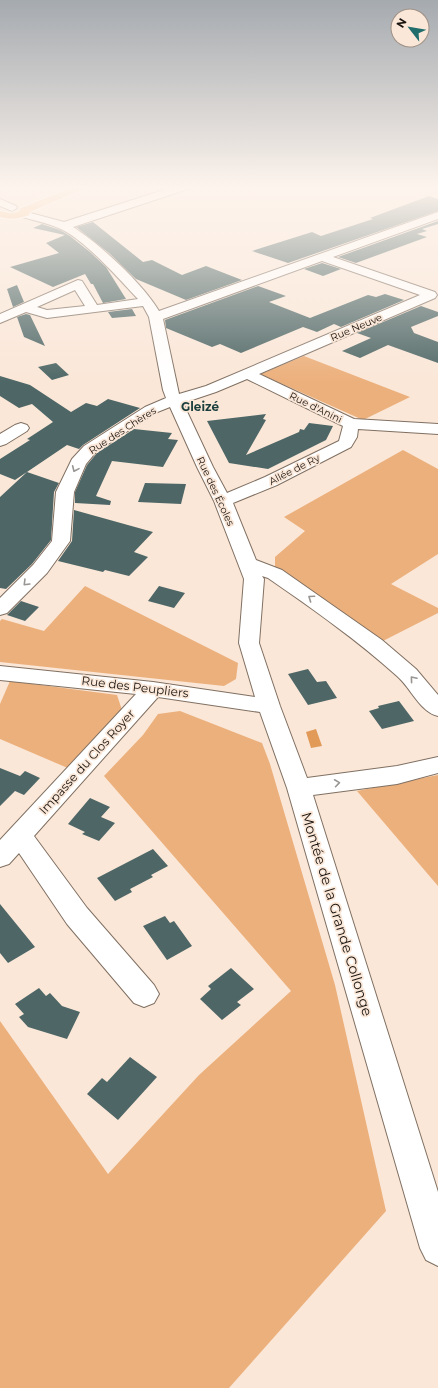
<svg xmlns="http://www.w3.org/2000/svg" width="438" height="1388" font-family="Montserrat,sans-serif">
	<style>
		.green { fill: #ecb07c }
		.water { fill: #e29a59 }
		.building { fill: #4e6766 }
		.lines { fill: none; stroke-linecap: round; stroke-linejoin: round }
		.minor-casing { stroke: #807062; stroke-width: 2 }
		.major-casing { stroke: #fff; stroke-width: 2 }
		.minor { fill: #fff; fill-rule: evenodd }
		.major { fill: #f7bd7f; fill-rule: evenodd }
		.oneway { stroke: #989593 }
		.labels { text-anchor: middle; stroke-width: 3.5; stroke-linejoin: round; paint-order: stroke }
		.far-street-label { font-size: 10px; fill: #19130e; stroke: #fae7d8 }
		.far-quarter-label { font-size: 12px; font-weight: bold; fill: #1b3e3d; stroke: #fae7d8 }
		.street-label { font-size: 12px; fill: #19130e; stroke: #fae7d8 }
		.near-street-label { font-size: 14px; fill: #19130e; stroke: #fae7d8 }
	</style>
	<rect width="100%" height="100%" fill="#fae7d8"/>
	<path class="green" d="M304,356l106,41 -47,23 -103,-46z
		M403,450l35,19v85l-47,30 47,24v5l-63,32 -100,-71v-17l30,-26 -21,-14z
		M85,586l153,77 -2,16 -12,7 -224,-24v-41l2,-2 42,12z
		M10,681l107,14 6,18 -53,56 -70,-30v-35z
		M180,711l82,32 8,21 65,221 51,226 -157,177h-229v-367l108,153 91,-99 92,-84 -187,-215 39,-41 15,-21z
		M438,775v111l-81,-95z"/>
	<path class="water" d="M316,729l6,17 -11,2 -5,-16z"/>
	<path class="building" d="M429,196l9,3v12l-150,52 -36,-12 60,-19 9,4 52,-17 -3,-1z
		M438,221v3l-16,5 5,2 -10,3 10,3 -71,26 -18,-6z
		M93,222l50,40 9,-2 30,15 24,-9 36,14 -56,20 -50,-21 -27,-26 -33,-26z
		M42,224l18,6 10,6 20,16 16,15 20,32 -23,4 -10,-19h-2l-6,-10 -32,13 -43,-20 49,-14 -13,-10 19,-8 -32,-7z
		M322,263l19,6 -18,7 -19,-7z
		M17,285l7,17 -11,5 -6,-18z
		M258,286l28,10 -17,6 41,16 58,-23 8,2 9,-3 19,6 -63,27 -7,-3 -17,8 -14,-5 -62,26 -21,-9 -8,3 -46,-19 -1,-8z
		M421,306l17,6v4l-27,11 3,6 24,9v21l-50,-18 -28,13 -18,-7 29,-13 -14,-5z
		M132,309l4,7 -24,2 -4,-6z
		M26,314l4,1 15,31 -21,-9 -7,-20z
		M56,363l13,12 -17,5 -14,-13z
		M0,376l30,9 41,27 15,-9 11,3 11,-7 32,9 -57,37 -4,4 -12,-4 -40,27 32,11 -5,9 -3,48 -19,24 -26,25 -6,-1v-91l27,-25 -12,8 -15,-6v-15l30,-19 -3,-1 26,-17 -21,-18 -13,4 -19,-12z
		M266,414l-3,5 3,1 -20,35 53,-23 1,-3 4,1 5,-7 24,3 -7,14 -58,29 -39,-6 -22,-42z
		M134,429l38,4 -4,6 10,1 -15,27 -51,-6 -16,35 15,5 -1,4 -35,-2v-11l12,-27 10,-12z
		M145,483l41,1 -5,20 -43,-2z
		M74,510l79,22 -19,20 14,5 -19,19 -24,-6 -2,2 -45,-11 14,-20z
		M159,586l26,7 -11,15 -26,-7z
		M21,601l18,6 -14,14 -18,-6z
		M308,669l9,13 9,-1 11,17 -29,7 -20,-31z
		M399,701l15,20 -32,8 -13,-18 10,-3 -1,-2z
		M0,768l20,8 5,-5 15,7 -16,17 -9,-4 -15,15z
		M90,798l20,9 -9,10 14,6 -16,18 -17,-7 3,-2 -17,-8z
		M153,849l15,17 -17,9 2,2 -23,12 2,3 -17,9 -18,-23z
		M0,904l35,43 -27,16 -8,-10z
		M165,916l5,7 4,-2 18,25 -25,14 -24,-34z
		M231,968l23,21 -17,13 4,3 -19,15 -22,-21 11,-10 -3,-3z
		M39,988l7,8 4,-3 12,13 18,6 -13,27 -39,-12 -9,-10 5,-3 -9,-10z
		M130,1057l27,20 -39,43 -31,-26 15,-16 5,4z"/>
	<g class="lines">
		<defs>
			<path id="minor" d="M173,187h16l-1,2 -115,38c28,18 69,56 86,84l279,-99v7l-105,38 102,35 2,3 -2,3 -176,76 95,45 84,5v10l-80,-5 -1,8 -6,10 -74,38 -44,18 23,57 26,10 100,70 34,29 22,26v21c-18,-4 -27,-28 -41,-40 -40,-36 -84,-67 -129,-98l-6,-2 2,3 -5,64 21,63 27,72 90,-12 41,-9v16l-41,11 -84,11 125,397v74l-12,-6 -6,-12 -133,-460 -27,-76 -102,-15 -124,139 53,72 67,77 5,9 -5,9 -10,4 -10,-4 -67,-79 -48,-71 -10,11 -9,3v-27l136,-146 -136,-14v-14l153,16 102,15 -16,-54 5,-64 -30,-78 -17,-34 -27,-60 -15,6 -59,39 -10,12 -12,28 -4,49 -23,32 -40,40 -7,2v-17l33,-33 19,-24 4,-49 16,-33 12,-13 61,-39 21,-9 -3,-8 -14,-73 -6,-11 -96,12 -21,-6 -26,11v-9l78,-34 4,1 15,24 41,-6c-20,-21 -52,-58 -77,-70 -13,-6 -29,-9 -42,-13l-1,-2 5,-3 41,11zM322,261l98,34 -214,91 -27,8 -16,-75zM75,290l10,16 -38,4 -10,-3zM247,379l96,47 -4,15 -74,36 -38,16 -14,-26 -30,-64 33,-11z
				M0,199l16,7 1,2 -5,3 -12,-5z
				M21,423l6,2 2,3 -2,3 -21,13 -6,2v-12l15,-9z"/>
			<path id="major" d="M73,187h15l-58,25 -1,3c-10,4 -19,5 -29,2v-6l9,2 9,-1 3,-4z"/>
		</defs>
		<use href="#minor" class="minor-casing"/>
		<use href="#major" class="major-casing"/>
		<use href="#minor" class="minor"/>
		<use href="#major" class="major"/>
	</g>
	<defs><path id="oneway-chevron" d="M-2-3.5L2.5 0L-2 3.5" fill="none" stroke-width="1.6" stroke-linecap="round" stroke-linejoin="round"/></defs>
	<g class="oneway">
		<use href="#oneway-chevron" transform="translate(75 469) rotate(114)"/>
		<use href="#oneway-chevron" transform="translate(26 583) rotate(135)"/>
		<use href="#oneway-chevron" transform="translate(311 598) rotate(-145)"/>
		<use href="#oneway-chevron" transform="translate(413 679) rotate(-130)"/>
		<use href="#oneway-chevron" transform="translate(337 783) rotate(-8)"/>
	</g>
	<linearGradient id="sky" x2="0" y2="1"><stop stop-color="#a5aaaf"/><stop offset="0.49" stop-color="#fdf4ed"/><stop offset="1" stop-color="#fdf4ed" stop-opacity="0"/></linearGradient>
	<rect width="438" height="382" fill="url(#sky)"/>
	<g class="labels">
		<g class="far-street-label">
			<text transform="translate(356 327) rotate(-23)" y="4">Rue Neuve</text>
			<text transform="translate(316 407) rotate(26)" y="4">Rue d'Anini</text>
			<text transform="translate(122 430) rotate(-33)" y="4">Rue des Chères</text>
			<text transform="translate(294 469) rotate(-27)" y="4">Allée de Ry</text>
			<text transform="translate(216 491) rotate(65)" y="4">Rue des Écoles</text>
		</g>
		<g class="far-quarter-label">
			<text x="200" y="411">Gleizé</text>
		</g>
		<g class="street-label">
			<text transform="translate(135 687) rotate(7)" y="4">Rue des Peupliers</text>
			<text transform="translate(87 762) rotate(-48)" y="4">Impasse du Clos Royer</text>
		</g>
		<g class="near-street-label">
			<text transform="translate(337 914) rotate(73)" y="5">Montée de la Grande Collonge</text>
		</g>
	</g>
	<g transform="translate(410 28) rotate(301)"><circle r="19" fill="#fae7d8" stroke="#a09287"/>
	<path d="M0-3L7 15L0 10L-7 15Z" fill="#216d6c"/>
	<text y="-6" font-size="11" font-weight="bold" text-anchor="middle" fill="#19130e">N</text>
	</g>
</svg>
